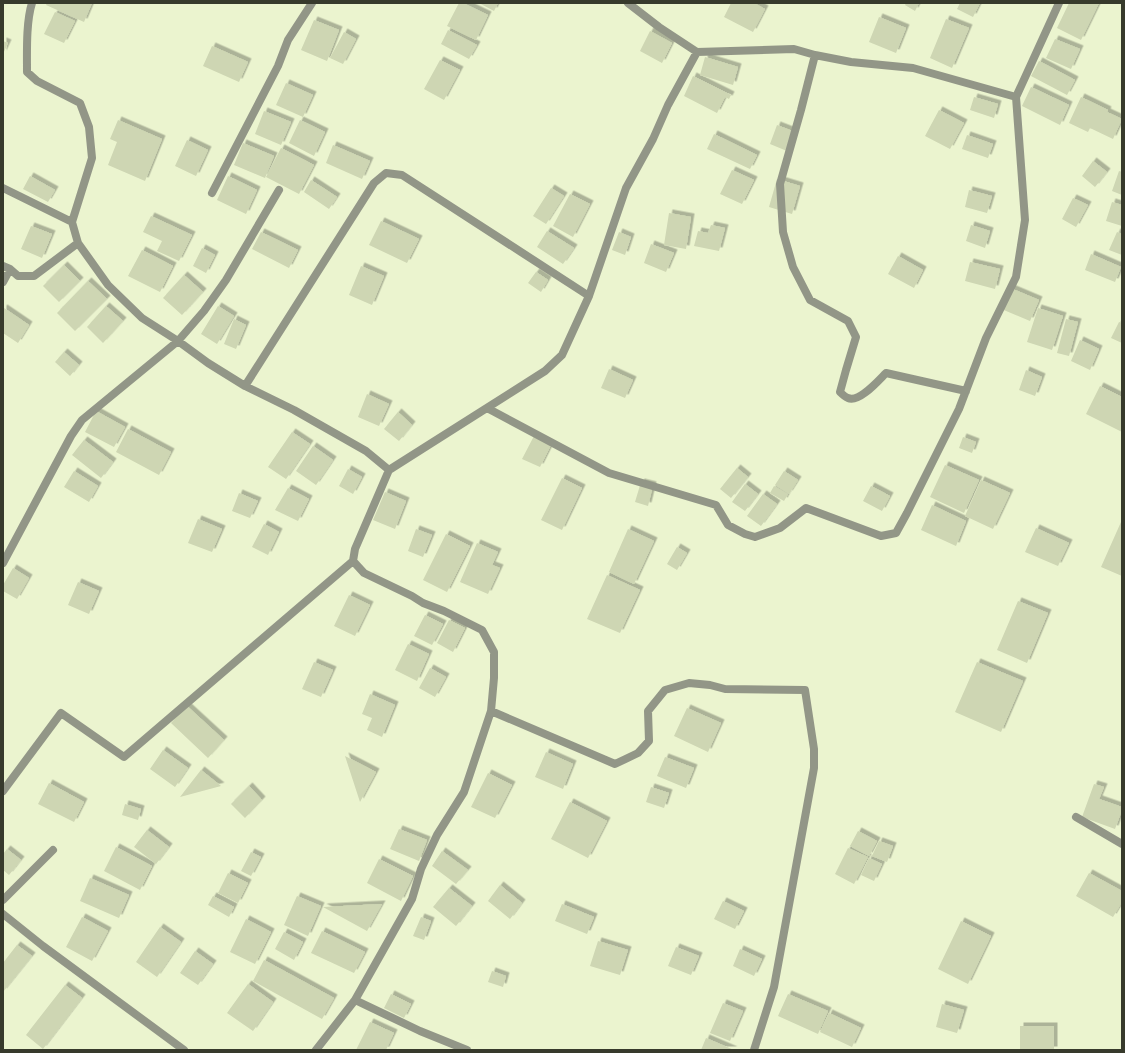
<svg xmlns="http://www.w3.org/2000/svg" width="1125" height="1053" font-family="Signika,sans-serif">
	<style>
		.building { fill: #ced6b3; filter: url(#shadow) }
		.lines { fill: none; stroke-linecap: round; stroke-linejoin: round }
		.minor { stroke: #929687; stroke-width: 8 }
	</style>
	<defs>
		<filter id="shadow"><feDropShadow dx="3.5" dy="-3.5" stdDeviation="0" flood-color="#0004"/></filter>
	</defs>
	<rect width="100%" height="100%" fill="#ebf4cf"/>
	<path class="building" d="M47,3h45l-8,19 -38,-17z
		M459,3h4l25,12 -12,25 -29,-14z
		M479,3h19l-4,8z
		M731,3h23l11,6 -12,23 -29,-15z
		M906,3h13l-4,8 -10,-6z
		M960,3h20l-7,14 -16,-8z
		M1069,3h30l-18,37 -24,-12z
		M55,12l20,9 -11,22 -20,-9z
		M879,17l27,11 -10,25 -27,-11z
		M946,19l23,9 -17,40 -22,-10z
		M314,20l25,10 -12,31 -26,-11z
		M448,30l29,15 -8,14 -28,-15z
		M650,31l22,12 -10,20 -22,-12z
		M344,32l12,7 -13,25 -13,-6z
		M1055,39l25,10 -9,20 -25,-11z
		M3,41l5,2 -5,11z
		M212,46l36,16 -9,20 -36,-16z
		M705,57l33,10 -5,18 -33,-10z
		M440,60l20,10 -16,30 -20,-11z
		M1039,61l36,19 -8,15 -36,-19z
		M693,76l38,19 -2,4 -4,-2 -8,16 -33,-17z
		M286,83l27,12 -10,22 -27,-12z
		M1031,87l38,18 -9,20 -38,-19z
		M974,97l24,7 -4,14 -24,-8z
		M1081,97l27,13 -1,2 15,7 -9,20 -23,-11 -2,4 -19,-9z
		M939,110l25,13 -14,26 -25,-13z
		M264,111l27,11 -10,23 -26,-11z
		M118,120l44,19 -17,42 -37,-16 9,-23 -7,-3z
		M300,120l25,12 -11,24 -25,-13z
		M777,125l18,7 -8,19 -17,-7z
		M714,134l43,21 -7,14 -43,-20z
		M967,135l26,9 -5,14 -26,-9z
		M187,140l21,10 -12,26 -21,-10z
		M243,143l31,13 -9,22 -31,-13z
		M333,145l37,16 -8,18 -36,-16z
		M281,148l33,17 -15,29 -33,-17z
		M1093,161l14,11 -12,15 -13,-11z
		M732,170l22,10 -12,24 -22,-10z
		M1119,171l3,1v23l-10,-4z
		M30,176l25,14 -7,12 -25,-13z
		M228,176l29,14 -11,24 -29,-14z
		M777,179l23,7 -8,28 -23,-7z
		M311,180l26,17 -8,12 -25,-17z
		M551,188l13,8 -18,28 -13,-8z
		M969,190l23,6 -5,17 -22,-6z
		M570,194l20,10 -17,33 -20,-11z
		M1073,198l15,7 -12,22 -14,-8z
		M1112,202l10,3v21l-16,-5z
		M669,213l22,4 -5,32 -22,-4z
		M151,216l41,19 -13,26 -22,-10 5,-10 -19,-9z
		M381,221l38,18 -12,24 -38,-18z
		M711,225l14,3 -6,23 -25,-5 4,-15 10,2z
		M971,225l19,6 -5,17 -19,-7z
		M31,226l21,8 -10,24 -21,-9z
		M547,231l27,17 -11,16 -26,-17z
		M261,232l37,18 -9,18 -37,-19z
		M619,232l12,5 -6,18 -13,-5z
		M1117,232l5,2v21l-13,-5z
		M651,244l23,9 -8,19 -22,-9z
		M202,248l13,7 -9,18 -13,-7z
		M142,250l31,16 -13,26 -32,-16z
		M1091,254l30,13 -6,15 -30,-12z
		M898,256l25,14 -9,18 -26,-14z
		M970,262l30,7 -5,20 -30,-8z
		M64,265l16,16 -21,21 -16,-16z
		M361,266l23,10 -12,29 -23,-10z
		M536,272l12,8 -7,12 -13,-9z
		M184,275l19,17 -21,23 -19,-17z
		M88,281l19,18 -32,32 -18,-18z
		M1008,287l31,13 -9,21 -31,-13z
		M106,306l17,15 -20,22 -16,-16z
		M218,306l16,10 -17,28 -16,-10z
		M4,308l25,17 -11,18 -15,-10v-24z
		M1038,308l25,8 -11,34 -25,-8z
		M234,319l12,6 -10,24 -12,-5z
		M1066,319l12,3 -9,34 -12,-3z
		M1119,322l3,1v20l-11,-5z
		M1080,340l19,9 -9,21 -19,-9z
		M64,352l15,13 -9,11 -15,-14z
		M609,369l24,11 -8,18 -24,-10z
		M1026,370l16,7 -7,19 -16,-6z
		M1100,386l22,11v35l-36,-18z
		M367,394l22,10 -10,22 -21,-9z
		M96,411l29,16 -11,20 -29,-15z
		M398,412l14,13 -13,16 -15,-12z
		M128,429l43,23 -12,23 -43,-23z
		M292,432l18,12 -24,35 -18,-12z
		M534,436l17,9 -11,22 -18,-8z
		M963,437l13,5 -4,11 -13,-5z
		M84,440l29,22 -12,16 -29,-23z
		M313,446l20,14 -17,25 -20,-14z
		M945,465l34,15 -15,33 -34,-16z
		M737,468l11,9 -17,21 -11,-9z
		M348,469l14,8 -9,17 -14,-8z
		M74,471l24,15 -9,16 -25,-15z
		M784,471l14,9 -9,14 -14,-9z
		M562,478l20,10 -20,42 -21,-10z
		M981,480l29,13 -17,36 -28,-13z
		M641,482l12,3 -5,21 -13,-4z
		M745,484l13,10 -13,17 -13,-9z
		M774,486l14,8 -4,7 -14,-8z
		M871,486l19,10 -8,15 -19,-10z
		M288,488l21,11 -11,22 -23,-11z
		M385,492l21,9 -11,28 -22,-9z
		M239,493l19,8 -8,17 -18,-7z
		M763,494l14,10 -16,22 -14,-10z
		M932,505l34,16 -10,25 -35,-16z
		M198,519l24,10 -10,23 -24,-9z
		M1121,522h1v54l-21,-9z
		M264,524l15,8 -11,23 -16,-8z
		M1036,528l33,15 -11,23 -33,-14z
		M416,529l16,6 -9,22 -15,-6z
		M628,529l26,12 -20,43 -25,-12z
		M446,534l24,12 -23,46 -24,-12z
		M477,543l21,9 -6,13 8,3 -12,26 -28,-12z
		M677,547l10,6 -10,17 -10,-6z
		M13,568l16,10 -12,21 -14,-8v-6z
		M607,575l33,15 -20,43 -33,-14z
		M78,582l21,9 -10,23 -21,-9z
		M349,595l21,10 -15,31 -21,-10z
		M1018,601l30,12 -21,50 -30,-13z
		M425,615l18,9 -11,21 -18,-9z
		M449,620l16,8 -12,24 -16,-9z
		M408,644l21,10 -12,27 -22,-11z
		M314,662l19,8 -12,27 -19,-8z
		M977,662l46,19 -22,51 -46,-20z
		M430,668l16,9 -11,20 -16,-9z
		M370,694l25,11 -13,32 -15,-7 5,-12 -10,-4z
		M187,706l37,34 -16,18 -37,-35z
		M687,708l34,15 -13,29 -34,-16z
		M163,750l25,18 -13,19 -25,-18z
		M546,752l27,12 -10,25 -28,-12z
		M345,756l31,16 -16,30z
		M665,757l29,11 -8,20 -29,-12z
		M201,770l20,16 -41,11z
		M488,773l24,12 -17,33 -24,-11z
		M49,783l35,19 -10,20 -36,-18z
		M1094,784l10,3 -5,12 23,8v3l-7,19 -33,-12z
		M249,786l13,14 -17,18 -14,-14z
		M651,787l18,6 -5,15 -18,-6z
		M570,802l37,19 -19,37 -37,-19z
		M125,804l16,5 -3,11 -16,-5z
		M399,829l28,11 -8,21 -29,-12z
		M147,830l22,17 -13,17 -22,-17z
		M858,831l19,10 -8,15 -19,-10z
		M879,841l14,5 -6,16 -15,-6z
		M116,847l36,19 -12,24 -36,-19z
		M848,848l20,9 -14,27 -19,-10z
		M7,849l14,11 -12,15 -6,-5v-16z
		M442,851l26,19 -12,14 -24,-18z
		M251,852l10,5 -10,19 -10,-5z
		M869,858l13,6 -8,17 -13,-6z
		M379,859l34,17 -12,25 -34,-18z
		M228,873l20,10 -10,20 -20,-10z
		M1089,873l33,18v11l-9,15 -37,-21z
		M90,878l39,17 -10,23 -39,-17z
		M500,885l22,18 -12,16 -22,-18z
		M449,888l23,18 -16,20 -23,-19z
		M213,896l21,11 -5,10 -21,-12z
		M297,896l24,10 -13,30 -24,-11z
		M723,901l21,10 -9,18 -21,-10z
		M382,904l-15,27 -44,-24z
		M562,904l32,13 -7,17 -32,-13z
		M82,917l26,14 -16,30 -26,-14z
		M421,917l10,4 -7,19 -11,-4z
		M246,919l25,13 -16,32 -25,-12z
		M961,921l30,15 -23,48 -30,-15z
		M160,927l21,15 -24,35 -21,-15z
		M322,931l43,21 -11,21 -43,-20z
		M284,932l19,10 -9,18 -19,-11z
		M598,941l30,9 -8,25 -30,-9z
		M17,945l15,11 -29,36v-29z
		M676,947l23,9 -8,19 -23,-9z
		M740,949l22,10 -8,17 -21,-10z
		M195,951l18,13 -15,21 -18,-12z
		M264,960l70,38 -12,21 -69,-38z
		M492,971l14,5 -3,11 -15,-5z
		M248,984l25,18 -20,29 -26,-18z
		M65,985l17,13 -39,51 -17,-14z
		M391,994l20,10 -7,14 -20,-10z
		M788,994l40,17 -10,23 -40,-18z
		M723,1003l20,8 -13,30 -20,-8z
		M942,1004l22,6 -7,23 -21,-6z
		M829,1013l32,15 -9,19 -32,-15z
		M370,1022l24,11 -8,17h-30z
		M1020,1026h34v24h-34z
		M706,1038l28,12h-33z"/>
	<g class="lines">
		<path class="minor" d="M32,3c-6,19 -5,48 -5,69l10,9 43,22 9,24 3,31 -20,64 6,21 30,42 34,33 36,23 30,22 37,23 49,24 72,41 23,19 -34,79 -2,12 11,12 48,23 11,7 21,8 38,19 12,22v26l-3,33
			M628,3l31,24 38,25
			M815,55l-14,55 -21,74 3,48 10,35 17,33 38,21 8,16 -10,33 -6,22c2,2 5,5 8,6 11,5 30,-17 38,-25l80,18
			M3,188l69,34
			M212,193l66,-127 10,-26 24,-37
			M3,266l7,3 8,7h16l44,-33
			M3,282l7,-13
			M245,386l129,-203 12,-10 16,2 187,121
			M487,408l122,65 107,32 12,20 17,9 10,3 25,-9 26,-20 75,28 15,-3 11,-20 52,-104 27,-71 30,-61 9,-57 -9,-123
			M389,470l156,-99 17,-16 27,-59 37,-108 27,-49 15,-34 29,-53 97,-3 21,6 36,7 62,6 103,29 43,-94
			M3,563l68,-127 11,-16 96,-79 26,-30 22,-31 53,-90
			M3,791l58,-78 63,44 229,-196
			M1076,817l46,27
			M3,900l50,-50
			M3,914l40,32 141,104
			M355,1000l65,31 47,19
			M316,1050l39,-50 57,-101 9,-30 16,-34 27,-43 27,-81 124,53 23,-11 11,-12 -1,-30 17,-21 24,-7 21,2 15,4 80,1 9,59v19l-40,219 -20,63"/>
	</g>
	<rect width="1125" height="1053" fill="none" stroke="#373a2c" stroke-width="8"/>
</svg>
